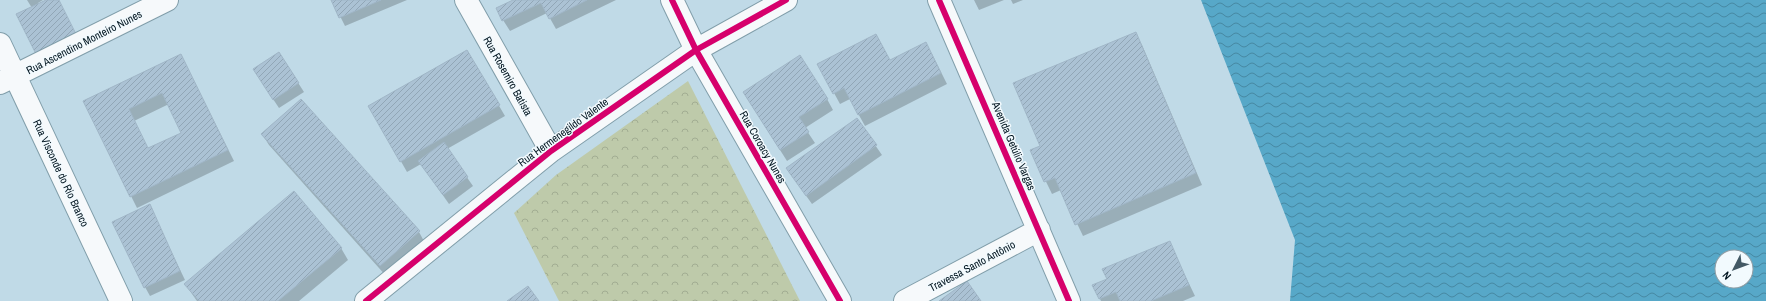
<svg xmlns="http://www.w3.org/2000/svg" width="1766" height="301" font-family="'Archivo Narrow',sans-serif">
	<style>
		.park { fill: url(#park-crowns) }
		.water { fill: url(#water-waves); fill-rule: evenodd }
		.shadow { fill: #0003; fill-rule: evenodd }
		.building { fill: url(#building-hatch); stroke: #a0b6c7; fill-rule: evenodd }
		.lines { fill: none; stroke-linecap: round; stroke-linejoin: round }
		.minor-casing { stroke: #819eaa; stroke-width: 24 }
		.minor { stroke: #f6f9fb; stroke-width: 22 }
		.cycleway-casing { stroke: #f2fafe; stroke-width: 8 }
		.cycleway { stroke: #d6006c; stroke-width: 6 }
		.labels { text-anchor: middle; stroke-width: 3; stroke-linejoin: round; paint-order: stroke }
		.street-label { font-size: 11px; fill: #00141f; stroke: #f2fafe }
	</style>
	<defs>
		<pattern id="park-crowns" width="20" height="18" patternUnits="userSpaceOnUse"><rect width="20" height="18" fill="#becaaa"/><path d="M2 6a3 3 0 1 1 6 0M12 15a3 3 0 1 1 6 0" fill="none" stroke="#a2ad92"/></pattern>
		<pattern id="water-waves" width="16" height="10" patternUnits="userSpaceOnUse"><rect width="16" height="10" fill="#57a8c8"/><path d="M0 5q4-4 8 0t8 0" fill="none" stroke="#4688a2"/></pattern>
		<pattern id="building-hatch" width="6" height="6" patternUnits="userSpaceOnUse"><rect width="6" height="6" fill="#abc2d4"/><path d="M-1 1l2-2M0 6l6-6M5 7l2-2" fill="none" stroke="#91a6b6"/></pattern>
	</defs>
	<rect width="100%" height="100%" fill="#c0dae7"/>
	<path class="park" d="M688,81l112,220h-241l-45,-88 42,-38z"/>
	<path class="water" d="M1201,0h565v301h-476l5,-61zM1722,257h24v24h-24z"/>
	<path class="shadow" d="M27,0h16l-5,3 1,1 9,-4h11l-27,8z
		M332,0h75l-62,26z
		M515,0h101l-60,29 -9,-16 -37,18 -7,-11z
		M974,0h30l-25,10z
		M1011,0h12l-10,4z
		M1135,33l7,12 60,140 -119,51 -22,-46 -9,4 -21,-43 10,-5z
		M467,51l38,65 -58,33 26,37 -24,18 -28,-40 -14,8 -37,-65z
		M279,53l25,39 -25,16 -20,-30z
		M932,54l15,30 -82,42 -15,-27 -10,5 -6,-11 56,-32z
		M181,55l53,106 -97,47 -53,-106zM169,104l14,29 -35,16 -14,-28z
		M827,99l6,11 -28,18 10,15 -28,18 -36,-57z
		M857,119l25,36 -70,49 -25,-35z
		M262,134l157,98 6,11 -38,34 -118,-132z
		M154,215l31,65 -35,16 -5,-9z
		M1169,242l26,54 -12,5h-82l-1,-2 8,-20z
		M341,248l7,12 -49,41h-102l-12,-17z"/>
	<path class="building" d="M46,0h13l17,34 -40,20 -20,-40z
		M331,0h50l-42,18z
		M513,0h74l-38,19 -8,-16 -39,18 -6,-13z
		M1136,32l60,141 -121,52 -20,-47 -11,4 -14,-32 10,-4 -27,-63z
		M876,34l14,26 36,-18 15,31 -83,42 -14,-27 -11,6 -16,-30z
		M467,50l33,55 -100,57 -32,-56z
		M279,52l20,31 -26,17 -20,-31z
		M181,54l47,96 -98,47 -47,-96zM162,93l19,40 -33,15 -19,-39z
		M800,55l28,44 -29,18 10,15 -29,18 -37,-58z
		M301,99l119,132 -40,35 -119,-132z
		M857,118l20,27 -71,51 -20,-28z
		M444,142l24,35 -25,18 -25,-34z
		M294,191l48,57 -64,53h-79l-15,-17z
		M150,204l30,67 -36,17 -32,-66z
		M1170,241l19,44 -38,16h-31l-4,-9 -17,7 -7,-14 15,-6 -5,-10z
		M967,281l14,20h-42z
		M528,286l11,15h-32z"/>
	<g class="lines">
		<defs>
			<path id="minor" d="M466,0l85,151
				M672,0l24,50 144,251
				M939,0l130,301
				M0,44l121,257
				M0,83l167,-83
				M366,301l185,-150 145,-101 90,-50
				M905,301l134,-71"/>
		</defs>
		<use href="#minor" class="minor-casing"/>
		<use href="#minor" class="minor"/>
		<defs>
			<path id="cycleway" d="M672,0l24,50 144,251
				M939,0l130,301
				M366,301l185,-150 145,-101 90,-50"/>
		</defs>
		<use href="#cycleway" class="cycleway-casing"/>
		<use href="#cycleway" class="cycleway"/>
	</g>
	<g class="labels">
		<g class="street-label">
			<text transform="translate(84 42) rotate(-27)" y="4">Rua Ascendino Monteiro Nunes</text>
			<text transform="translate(508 76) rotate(61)" y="4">Rua Rosemiro Batista</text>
			<text transform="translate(563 132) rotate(-36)" y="4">Rua Hermenegildo Valente</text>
			<text transform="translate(1014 146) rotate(67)" y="4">Avenida Getúlio Vargas</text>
			<text transform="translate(763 147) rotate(60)" y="4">Rua Coroacy Nunes</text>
			<text transform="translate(61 173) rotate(65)" y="4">Rua Visconde do Rio Branco</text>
			<text transform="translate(972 266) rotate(-28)" y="4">Travessa Santo Antônio</text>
		</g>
	</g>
	<g transform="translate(1734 269) rotate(228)"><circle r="19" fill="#f2fafe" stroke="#919ea5"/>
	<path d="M0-3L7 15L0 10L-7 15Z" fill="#435965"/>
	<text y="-6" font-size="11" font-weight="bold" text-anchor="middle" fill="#00141f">N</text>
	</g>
</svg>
